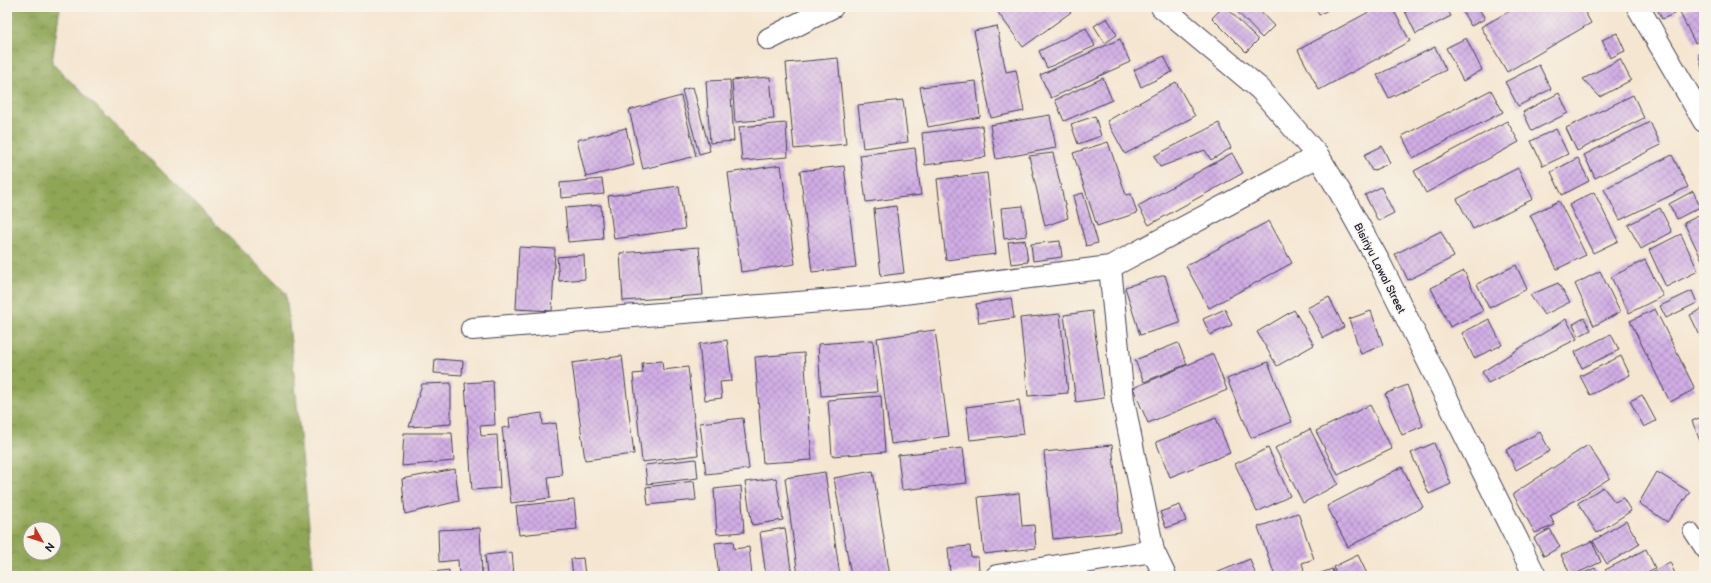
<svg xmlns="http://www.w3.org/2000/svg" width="1711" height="583" font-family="'Balsamiq Sans',sans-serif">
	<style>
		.forest { fill: url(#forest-crowns); stroke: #586449; fill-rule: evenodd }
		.building { fill: url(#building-cross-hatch) }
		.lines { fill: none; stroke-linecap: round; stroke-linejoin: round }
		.service-casing { stroke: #423f52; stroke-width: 17 }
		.minor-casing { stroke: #423f52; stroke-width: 24 }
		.service { stroke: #fff; stroke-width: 15 }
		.minor { stroke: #fff; stroke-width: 22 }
		.labels { text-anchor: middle; stroke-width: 3; stroke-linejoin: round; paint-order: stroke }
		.street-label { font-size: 11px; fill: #22223b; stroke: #f7f3e8 }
	</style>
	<defs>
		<pattern id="forest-crowns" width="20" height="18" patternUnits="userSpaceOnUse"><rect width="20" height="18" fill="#8fa657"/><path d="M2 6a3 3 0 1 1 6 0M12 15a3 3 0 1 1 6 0" fill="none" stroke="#748749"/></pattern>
		<pattern id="building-cross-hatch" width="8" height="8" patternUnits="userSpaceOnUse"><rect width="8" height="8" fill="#d1ade5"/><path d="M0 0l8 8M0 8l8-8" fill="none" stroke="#a98cbb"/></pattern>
	</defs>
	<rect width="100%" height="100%" fill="#f7f3e8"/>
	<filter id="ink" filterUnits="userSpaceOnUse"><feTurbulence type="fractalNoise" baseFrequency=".025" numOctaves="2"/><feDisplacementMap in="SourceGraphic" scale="8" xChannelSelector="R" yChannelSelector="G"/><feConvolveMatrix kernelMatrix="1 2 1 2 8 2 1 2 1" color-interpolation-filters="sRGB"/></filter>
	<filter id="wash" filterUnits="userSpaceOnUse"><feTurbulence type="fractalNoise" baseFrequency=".012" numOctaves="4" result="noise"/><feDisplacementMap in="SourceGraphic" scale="16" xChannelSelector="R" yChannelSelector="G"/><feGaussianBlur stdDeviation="0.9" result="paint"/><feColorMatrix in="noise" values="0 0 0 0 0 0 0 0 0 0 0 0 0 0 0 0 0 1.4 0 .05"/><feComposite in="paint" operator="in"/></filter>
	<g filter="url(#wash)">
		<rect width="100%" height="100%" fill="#f5e6d1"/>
		<path class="forest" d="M7,7h53l-8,56 234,230 28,283h-307zM30,529h24v24h-24z"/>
		<g id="blocks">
			<path class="building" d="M994,7h72l5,5 -48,35z
				M1223,7h3l32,33 -12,12 -34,-34z
				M1233,7h23l18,19 -12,12z
				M1315,7h18l-14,8z
				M1378,7h14l18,34 -91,49 -21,-40z
				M1403,7h43l5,9 -35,18z
				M1460,7h18l7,12 -14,7z
				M1517,7h65l9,16 -84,49 -26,-45z
				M1656,7h17l3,6 -14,6z
				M1691,7h13v31l-9,5 -15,-30z
				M1107,18l10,17 -12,8 -11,-17z
				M997,26l9,46 10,-2 8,41 -33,7 -17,-87z
				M1086,28l9,18 -48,22 -8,-17z
				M1617,33l8,18 -15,7 -8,-18z
				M1466,38l16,32 -19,11 -17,-33z
				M1120,39l10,23 -79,36 -11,-23z
				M1435,47l11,23 -57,28 -12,-23z
				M1704,53v22h-1l-4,-21z
				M1164,56l8,16 -31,15 -7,-17z
				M838,58l8,86 -52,5 -8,-86z
				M1620,59l11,21 -31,17 -17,-18z
				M1539,65l12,24 -33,17 -13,-24z
				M770,77l4,42 -39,3 -3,-42z
				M1103,78l9,22 -48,21 -9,-21z
				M730,80l4,61 -24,2 -4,-62z
				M976,81l4,36 -52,10 -8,-40z
				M1176,82l19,34 -70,38 -18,-33z
				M693,87l17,64 -11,3 -17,-64z
				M1491,90l12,22 -90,46 -11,-22z
				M1559,93l9,20 -36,18 -9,-19z
				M1633,95l11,23 -67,33 -11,-23z
				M681,96l15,60 -53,13 -14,-59z
				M903,100l5,42 -45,6 -5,-43z
				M1050,115l6,33 -60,11 -6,-34z
				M1095,116l6,20 -23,8 -7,-20z
				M1507,121l12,21 -93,51 -12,-22z
				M1650,122l11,23 -66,33 -11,-23z
				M786,123l2,34 -46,4 -3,-34z
				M1219,123l12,25 -20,12 -6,-10 -45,17 -6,-11z
				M982,126l4,31 -61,8 -3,-32z
				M626,128l8,37 -48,12 -9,-37z
				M1556,129l12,25 -25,12 -12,-25z
				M1108,142l18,53 5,-1 6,19 -40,13 -24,-73z
				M1382,146l8,17 -18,8 -8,-16z
				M915,148l6,47 -55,7 -6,-47z
				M1053,153l15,65 -23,8 -16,-70z
				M1232,153l11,20 -94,52 -11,-19z
				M1672,155l16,32 -68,33 -16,-31z
				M1578,158l11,23 -27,14 -11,-23z
				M781,165l14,99 -54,8 -13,-99z
				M844,166l12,101 -44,5 -12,-101z
				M1518,168l15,31 -60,30 -16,-30z
				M987,173l9,81 -50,6 -9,-81z
				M602,179l2,15 -43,4 -1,-15z
				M679,186l6,43 -71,10 -6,-43z
				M1381,187l13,26 -16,8 -13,-26z
				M1693,191l7,16 -23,12 -8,-15z
				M1594,192l24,49 -25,12 -24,-48z
				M1083,193l15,50 -12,3 -13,-50z
				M1559,201l27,54 -29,14 -27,-54z
				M601,205l2,34 -35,3 -3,-34z
				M896,206l8,67 -23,3 -7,-67z
				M1023,206l4,30 -23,3 -3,-31z
				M1660,208l12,24 -31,17 -13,-24z
				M1704,213v51l-20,-41z
				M1269,221l23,42 -83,45 -23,-42z
				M1441,231l13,26 -46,23 -13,-26z
				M1681,234l17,37 -32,16 -17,-37z
				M1025,240l3,22 -17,2 -3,-22z
				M1060,241l2,16 -29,4 -2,-17z
				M519,247l36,2 -3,62 -36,-2z
				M699,247l4,48 -80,6 -3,-48z
				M584,255l1,24 -26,2 -2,-24z
				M1645,260l18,36 -34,17 -18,-36z
				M1516,265l11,24 -38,19 -12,-24z
				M1464,271l19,40 -33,16 -19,-39z
				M1600,271l20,41 -26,14 -19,-42z
				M1165,275l15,48 -40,12 -15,-48z
				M1558,283l12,19 -26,13 -14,-20z
				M1692,291l5,12 -31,15 -6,-12z
				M1329,297l15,30 -21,11 -16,-30z
				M1011,298l3,20 -35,5 -3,-19z
				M1704,308v36l-14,-29z
				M1225,309l7,16 -22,10 -7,-16z
				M1655,309l40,80 -25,13 -40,-81z
				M1294,310l20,35 -37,21 -20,-34z
				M1092,311l12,87 -28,4 -12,-87z
				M1371,311l12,34 -22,9 -12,-35z
				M1060,314l8,79 -40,3 -8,-78z
				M1584,318l7,12 -12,6 -6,-12z
				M1489,319l13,26 -28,13 -12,-25z
				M1566,319l11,20 -89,44 -6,-11z
				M935,330l14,106 -58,8 -14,-106z
				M1611,334l8,16 -37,18 -7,-16z
				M727,340l5,41 -12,1 2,16 -17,2 -6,-56z
				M873,340l4,52 -56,4 -3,-52z
				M1178,343l9,21 -43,18 -9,-22z
				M804,353l8,107 -49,3 -8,-106z
				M1213,354l14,36 -79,33 -15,-35z
				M622,356l12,98 -49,6 -13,-97z
				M1621,356l9,19 -40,20 -10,-19z
				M435,359l28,2 -1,14 -28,-2z
				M662,361l1,9 25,-3 10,88 -56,7 -9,-88 10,-1 -1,-10z
				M1268,362l24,60 -41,16 -24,-59z
				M493,381l2,44 -15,1 1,10 16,-1 3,53 -28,2 -7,-107z
				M451,383v41l-42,3 13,-43z
				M1407,385l16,41 -21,9 -17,-41z
				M1642,395l14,26 -12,6 -14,-26z
				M881,396l4,56 -53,4 -4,-56z
				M1019,400l5,34 -54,6 -4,-33z
				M1370,405l22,44 -54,26 -22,-44z
				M542,413l1,12 13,-2 6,52 -14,2 2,21 -39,5 -9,-75 8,-1 -1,-9z
				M1704,416v23l-4,2 -8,-20z
				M743,418l6,51 -43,5 -6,-51z
				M1216,418l14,35 -60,24 -14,-35z
				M1310,429l28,55 -35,19 -28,-55z
				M1540,432l10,19 -34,19 -10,-20z
				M404,433h48l2,28 -52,5z
				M1434,443l17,41 -22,10 -18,-41z
				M1112,445l9,87 -68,7 -9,-87z
				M1588,445l22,33 -60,38 5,9 -20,8 -22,-39z
				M963,448l4,35 -65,7 -4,-35z
				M1268,448l22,48 -33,16 -22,-48z
				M696,459l2,19 -51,6 -2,-19z
				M1402,467l21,40 -75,40 -21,-41z
				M455,469l4,32 -54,13 -3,-35z
				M873,471l17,105h-39l-17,-98z
				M825,472l15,104h-42l-13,-98z
				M1657,472l33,20 -23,30 -28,-19z
				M776,478l7,42 -31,5 -7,-43z
				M694,481l2,19 -48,5 -2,-18z
				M741,486l3,46 -27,2 -3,-45z
				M1603,487l12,15 8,-4 8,13 -34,22 -19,-30z
				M1019,493l3,33 12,-1 2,23 -52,6 -6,-57z
				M574,500l3,29 -58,6 -3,-29z
				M1180,505l6,16 -20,7 -6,-16z
				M1298,513l16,46 -12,4 2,7 -16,6h-13l-17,-49z
				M1626,521l14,23 -33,20 -14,-23z
				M480,528l2,48h-23l-1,-16 -19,2 -1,-32z
				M785,528l7,48h-26l-6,-44z
				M1550,529l10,18 -16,9 -10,-18z
				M733,541l1,8 15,-2 3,29h-33l-4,-33z
				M1592,541l9,21 -30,14 -10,-21z
				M970,546l1,11h7l1,13 -29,3 -2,-25z
				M1646,549l9,19 -15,8h-32l-3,-6z
				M512,552l2,24h-27l-2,-21z
				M1358,555l10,21h-31l-4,-9z
				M583,558l2,18h-12l-2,-17z
				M1250,559l6,17h-47z
				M1670,562l6,14h-31z
				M1595,568l4,8h-22z
				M1332,569l2,7h-21z
				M449,570v6h-40v-1z"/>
		</g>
	</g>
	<g filter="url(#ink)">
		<use href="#blocks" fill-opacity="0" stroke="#423f52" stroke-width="1"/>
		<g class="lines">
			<defs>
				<path id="service" d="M1691,531l13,20"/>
				<path id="minor" d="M1162,7l98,82 58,67 22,36 39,70 156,314
					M1638,7l66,114
					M769,39l63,-32
					M1110,267l13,133 30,151 12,25
					M472,329l400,-32 238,-30 208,-111
					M997,576l156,-25"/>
			</defs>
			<use href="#service" class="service-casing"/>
			<use href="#minor" class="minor-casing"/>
			<use href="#service" class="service"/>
			<use href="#minor" class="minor"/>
		</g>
	</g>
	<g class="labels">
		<g class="street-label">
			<text transform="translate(1380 268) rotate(63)" y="4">Bisiriyu Lawal Street</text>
		</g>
	</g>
	<rect width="1711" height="583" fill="none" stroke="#f7f3e8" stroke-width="24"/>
	<g transform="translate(42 541) rotate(129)"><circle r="19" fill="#f7f3e8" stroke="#a29fa3"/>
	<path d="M0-3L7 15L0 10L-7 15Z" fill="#c8321e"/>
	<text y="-6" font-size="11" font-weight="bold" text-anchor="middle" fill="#22223b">N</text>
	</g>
</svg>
